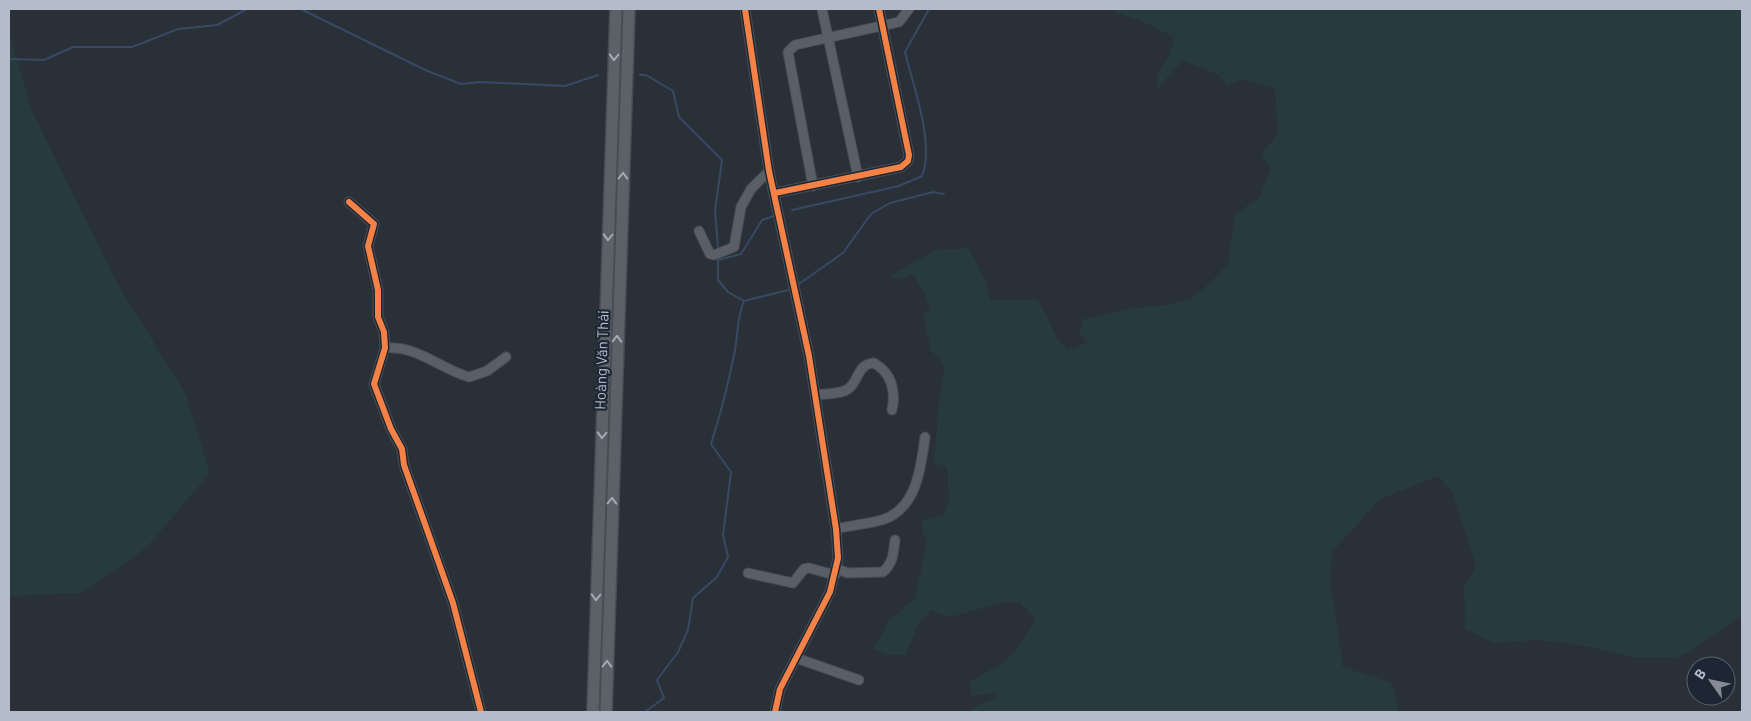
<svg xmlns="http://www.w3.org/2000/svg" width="1751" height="721" font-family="Barlow,sans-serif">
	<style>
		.green { fill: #273a3e }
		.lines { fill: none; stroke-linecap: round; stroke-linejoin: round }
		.stream { stroke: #384963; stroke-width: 2 }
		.minor-casing { stroke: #484c53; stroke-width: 11 }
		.major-casing { stroke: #484c55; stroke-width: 14 }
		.minor { stroke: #5a5e66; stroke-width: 9 }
		.major { stroke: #5c6168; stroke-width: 11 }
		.cycleway-casing { stroke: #1d2633; stroke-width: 9 }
		.cycleway { stroke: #f48246; stroke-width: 6 }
		.oneway { stroke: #a2aab6 }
		.labels { text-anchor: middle; stroke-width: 4.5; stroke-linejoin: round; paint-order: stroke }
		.street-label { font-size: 15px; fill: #b4bcc9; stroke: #1d2633 }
	</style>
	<rect width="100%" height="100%" fill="#2a3038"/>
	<path class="green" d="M1107,9h635v606l-51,35 -15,8 -42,-1 -59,-13 -38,-4 -43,3 -29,-14 -1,-42 12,-21 -23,-72 -15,-18 -58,23 -48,53 -2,31 13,84 49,16 7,29h-430l7,-6 19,-8 1,-6 -24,4 -3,-14c38,-20 46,-25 66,-63l-15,-17h-15l-55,15 -19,-7 -14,16 -11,29h-18l-14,-6 14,-27 27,-24 12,-57 -4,-8 -2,-13 22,-4 6,-17 -2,-33 -13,-2 5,-61 5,-32 -2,-8 -11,-13 -8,-36 7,-4 -5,-16 -12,-21 -12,7 -11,-4 45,-26 33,-2 18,33 4,19h47c15,17 11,32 31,50l20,-8 -9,-9 5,-14 51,-11 31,-3 26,-7 16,-13 20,-21 7,-50 24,-16 12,-29 -9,-15 16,-21 -3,-45 -33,-9 -14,6 -10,-10 -35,-15 -25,28 -1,-14 13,-19 4,-18 -33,-16z
		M9,33l22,76 84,170 71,116 24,78 -64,75 -64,45 -73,3z"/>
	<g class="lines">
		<path class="stream" d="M301,9l124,61 36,14 20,-2 84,4 33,-11
			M9,59l35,1 29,-13h59l46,-18 39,-4 30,-16
			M640,75h6l27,16 6,26 43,43 -7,50 3,38
			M792,210l107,-24 23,-10c13,-32 -9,-91 -17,-124l24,-43
			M774,216l-12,4 -21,34 -23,6v20l10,12 16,9 48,-12
			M796,286l47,-33 28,-39 19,-11 43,-11 11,2
			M645,712l19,-14 -7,-18 21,-28 10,-22 5,-32 24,-21 11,-20 -5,-22 8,-63 -20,-28c10,-32 18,-62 24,-94 3,-18 2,-33 9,-49"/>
		<defs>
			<path id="minor" d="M745,9l24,162 40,185 27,173 2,29 -8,34 -50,97 -5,23
				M822,9l36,168
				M813,186l-25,-134 7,-7 104,-23 10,-13
				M775,193l126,-26 7,-6 1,-6 -30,-146
				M349,202l25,22 -6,22 10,44v27l6,15 1,16 -11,36 17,45 11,20 2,16 49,138 28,109
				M699,231l11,23 4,1 20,-8 7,-40 10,-18 18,-18
				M385,348c32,-3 55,21 84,29l18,-6 19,-14
				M815,395c9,-1 21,-1 29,-4 16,-6 11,-27 30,-28 18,10 22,29 18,47
				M836,529c15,-4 32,-5 46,-9 35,-11 39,-53 43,-83
				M837,569l11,4 35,-1c11,-10 10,-19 12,-32
				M748,573l45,10 11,-14 5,-1 26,7
				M796,658l63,22"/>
			<path id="major" d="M593,712l23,-703
				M606,712l23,-703"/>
		</defs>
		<use href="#minor" class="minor-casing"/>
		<use href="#major" class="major-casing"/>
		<use href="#minor" class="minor"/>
		<use href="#major" class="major"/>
		<defs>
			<path id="cycleway" d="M745,9l24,162 40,185 27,173 2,29 -8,34 -50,97 -5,23
				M775,193l126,-26 7,-6 1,-6 -30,-146
				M349,202l25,22 -6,22 10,44v27l6,15 1,16 -11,36 17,45 11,20 2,16 49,138 28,109"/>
		</defs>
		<use href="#cycleway" class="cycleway-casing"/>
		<use href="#cycleway" class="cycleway"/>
	</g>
	<defs><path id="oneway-chevron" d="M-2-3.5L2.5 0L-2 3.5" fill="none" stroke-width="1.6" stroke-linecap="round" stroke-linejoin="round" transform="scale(1.25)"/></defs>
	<g class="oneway">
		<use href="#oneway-chevron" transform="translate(614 57) rotate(92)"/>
		<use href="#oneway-chevron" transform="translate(623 176) rotate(-88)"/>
		<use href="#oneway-chevron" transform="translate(608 237) rotate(92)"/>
		<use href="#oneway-chevron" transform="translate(617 339) rotate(-88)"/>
		<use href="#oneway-chevron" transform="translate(602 435) rotate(92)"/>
		<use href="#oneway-chevron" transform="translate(612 501) rotate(-88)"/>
		<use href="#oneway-chevron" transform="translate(596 597) rotate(92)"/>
		<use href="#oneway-chevron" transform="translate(607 664) rotate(-88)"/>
	</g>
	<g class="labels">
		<g class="street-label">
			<text transform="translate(602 360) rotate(-88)" y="5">Hoàng Văn Thái</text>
		</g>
	</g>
	<rect width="1751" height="721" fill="none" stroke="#b4bcc9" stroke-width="20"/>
	<g transform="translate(1711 681) rotate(303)"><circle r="24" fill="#1d2633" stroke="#59626f"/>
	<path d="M0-4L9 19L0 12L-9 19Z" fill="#848b96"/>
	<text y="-8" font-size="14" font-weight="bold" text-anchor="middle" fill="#b4bcc9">B</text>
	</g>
</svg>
